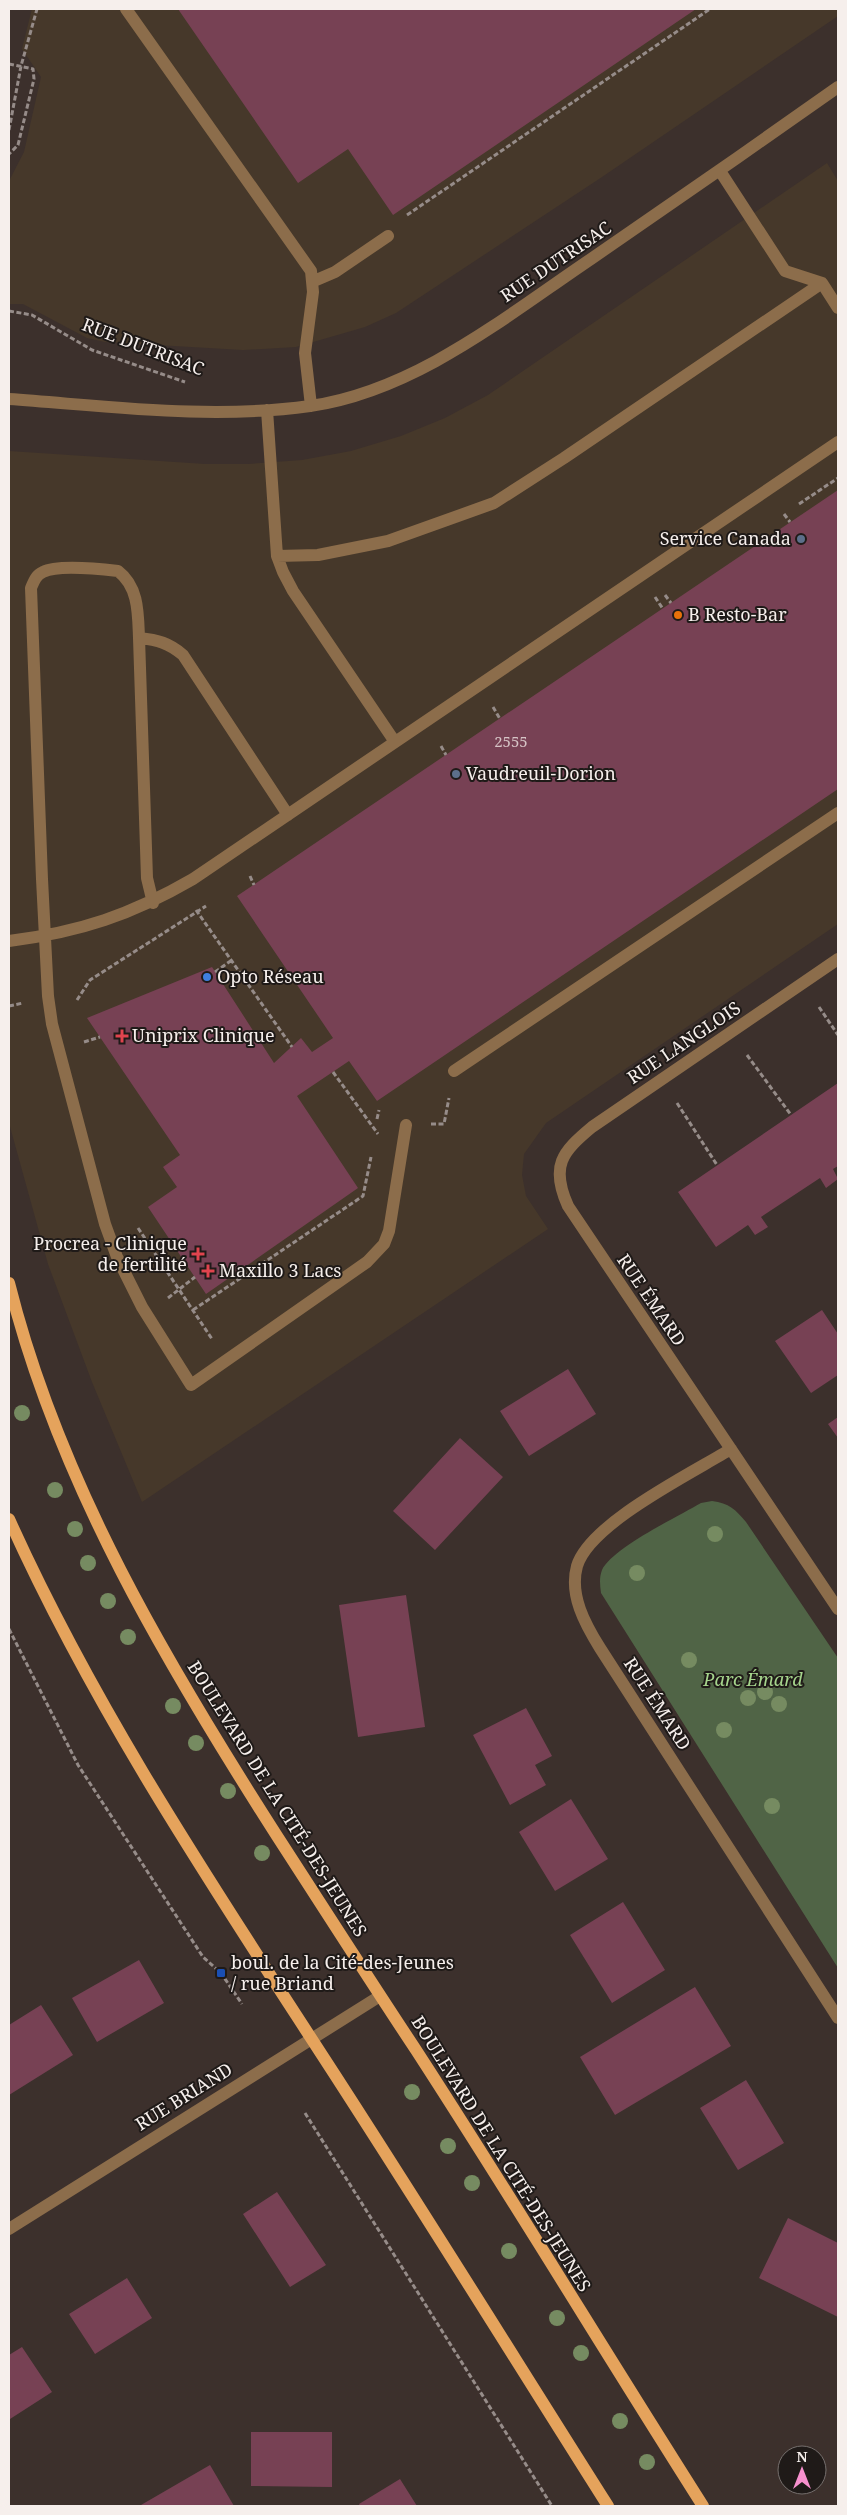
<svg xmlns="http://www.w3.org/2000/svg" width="847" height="2515" font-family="'Noto Serif',serif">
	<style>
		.commercial { fill: #46382a }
		.green { fill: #506446 }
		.building { fill: #774154 }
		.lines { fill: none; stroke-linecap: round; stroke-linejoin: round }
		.path { stroke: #968c89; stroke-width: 3; stroke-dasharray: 5 2.5; stroke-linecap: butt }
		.minor { stroke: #8c6d4b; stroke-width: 12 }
		.major { stroke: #e5a35c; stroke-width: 12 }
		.tree { fill: #768b61 }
		.service-dot { fill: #5c6f8a; stroke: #1f1a18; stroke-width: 2 }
		.food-dot { fill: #e8710a; stroke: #1f1a18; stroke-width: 2 }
		.shop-dot { fill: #3f7fe0; stroke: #1f1a18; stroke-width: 2 }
		.health-dot { fill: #e0444e; stroke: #1f1a18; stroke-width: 2 }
		.transit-dot { fill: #1a4fb4; stroke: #1f1a18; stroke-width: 2 }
		.labels { text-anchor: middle; stroke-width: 4; stroke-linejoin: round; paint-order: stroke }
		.number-label { font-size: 15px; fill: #d6c4c6 }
		.street-label { font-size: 18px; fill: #f6efec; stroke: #1f1a18 }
		.poi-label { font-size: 18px; fill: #f6efec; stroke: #1f1a18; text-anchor: start }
		.park-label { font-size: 18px; font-style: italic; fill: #a6d58d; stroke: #1f1a18 }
	</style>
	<rect width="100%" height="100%" fill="#3c302c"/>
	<path class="commercial" d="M32,9h806v7l-236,161 -206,136 -31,14 -69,20 -53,3 -138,-8 -18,-4 -64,-34h-14v-123l15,-29 17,-75 -19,-28z
		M827,163l11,18v743l-292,199 -22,31 -2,21 4,21 22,33 -406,273 -50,-120 -44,-118 -39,-141v-672l196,13h43l54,-4 49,-9 50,-15 44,-18 43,-23z"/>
	<path class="green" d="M712,1501c17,2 24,9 34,21l92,136v310l-237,-375c-1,-8 -2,-15 1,-23 10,-22 77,-54 99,-67z"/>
	<path class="building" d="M178,9h518l-303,206 -45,-66 -50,34z
		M838,490v299l-461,312 -28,-40 -52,35 61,92 -152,106 -58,-87 29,-20 -14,-20 17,-12 -93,-137 125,-51 62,96 27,-25 11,14 21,-14 -96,-142z
		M838,1083v83l-5,3 5,10 -12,9 -6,-10 -59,39 7,10 -13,8 -7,-10 -32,22 -38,-55z
		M822,1310l16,24v41l-27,18 -36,-52z
		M568,1369l28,45 -67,42 -29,-45z
		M838,1417v21l-10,-14z
		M460,1438l43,39 -68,73 -42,-39z
		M406,1595l19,132 -67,10 -19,-132z
		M526,1708l26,48 -17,9 11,20 -36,20 -37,-70z
		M571,1799l37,60 -53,32 -36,-59z
		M623,1902l42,68 -53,33 -42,-68z
		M139,1960l25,43 -67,39 -25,-44z
		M695,1987l36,59 -116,69 -35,-58z
		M41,2005l32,50 -64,40v-70z
		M746,2080l38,63 -46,27 -38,-62z
		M277,2192l49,73 -36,22 -47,-73z
		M788,2218l50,25v74l-79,-39z
		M127,2278l25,40 -57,36 -26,-40z
		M22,2347l30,45 -42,27 -1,-64z
		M251,2432h81v55l-81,-1z
		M210,2465l24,41h-92l-1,-1z
		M400,2479l17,27h-57l-1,-2z"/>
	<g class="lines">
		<path class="path" d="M9,64l24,5 1,10 -16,66 -9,9
			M9,130l12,-64 16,-57
			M407,215l303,-206
			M9,311l23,4 60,35 93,32
			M799,504l39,-26
			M784,514l6,8
			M665,595l6,8
			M655,597l8,12
			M493,707l7,12
			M441,746l5,9
			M250,876l4,9
			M196,910l96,137
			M215,972l17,-12
			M77,1000l13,-20 116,-74
			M9,1006l14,-3
			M819,1007l19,28
			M84,1042l16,-5
			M747,1055l44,60
			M333,1072l45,62
			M677,1103l40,62
			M377,1119l2,-9
			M431,1124h13l5,-26
			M138,1228l74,111
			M168,1298l27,-21
			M193,1310l170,-114 8,-39
			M9,1629l69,136 125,192 18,16 21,31
			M305,2113l247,393"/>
		<path class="minor" d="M126,9l185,262 2,21 -8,61 6,53
			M720,171l65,100 37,12 16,25
			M314,281l21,-9 53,-36
			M9,399c99,7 202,21 301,7 105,-15 195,-89 281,-147 83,-57 165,-114 247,-172
			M267,410l10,146 41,-1 70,-14 106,-38 70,-45 258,-175
			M277,556l6,16 10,19 102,151
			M139,638c-1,-24 0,-51 -21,-67 -17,-2 -60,-7 -75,1 -7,3 -9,9 -12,16l11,291 6,117 4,28 53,200 12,33 25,50 49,78 176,-123 17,-18 5,-13 17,-106
			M153,903l-6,-25 -8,-240c19,2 30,5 44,17l105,160
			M9,941c71,-9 122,-26 184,-62l645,-437
			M838,959l-246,168c-30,25 -42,39 -24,79l270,403
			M454,1071l384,-258
			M731,1449c-39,24 -141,74 -154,117 -8,29 8,58 23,82l238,370
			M9,2229l371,-233"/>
		<path class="major" d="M9,1283c50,200 158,381 268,553 46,71 92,143 139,214 98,151 191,305 287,456
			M9,1519c85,189 201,363 313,536 97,149 191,301 286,451"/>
	</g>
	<g class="tree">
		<circle cx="22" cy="1413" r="8"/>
		<circle cx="55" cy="1490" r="8"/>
		<circle cx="75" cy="1529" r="8"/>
		<circle cx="715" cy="1534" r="8"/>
		<circle cx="88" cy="1563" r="8"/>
		<circle cx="637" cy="1573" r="8"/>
		<circle cx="108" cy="1601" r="8"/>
		<circle cx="128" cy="1637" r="8"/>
		<circle cx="689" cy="1660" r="8"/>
		<circle cx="765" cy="1692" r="8"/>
		<circle cx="748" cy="1698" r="8"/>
		<circle cx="779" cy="1704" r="8"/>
		<circle cx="173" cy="1706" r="8"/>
		<circle cx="724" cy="1730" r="8"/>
		<circle cx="196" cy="1743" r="8"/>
		<circle cx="228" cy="1791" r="8"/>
		<circle cx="772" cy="1806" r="8"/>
		<circle cx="262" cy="1853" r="8"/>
		<circle cx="412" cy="2092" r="8"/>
		<circle cx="448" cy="2146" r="8"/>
		<circle cx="472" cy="2183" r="8"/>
		<circle cx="509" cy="2251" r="8"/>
		<circle cx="557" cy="2318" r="8"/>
		<circle cx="581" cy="2353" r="8"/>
		<circle cx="620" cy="2421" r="8"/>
		<circle cx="647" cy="2462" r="8"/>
	</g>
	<g class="service-dot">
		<circle cx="801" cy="539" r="5"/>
		<circle cx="456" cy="774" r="5"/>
	</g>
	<circle class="food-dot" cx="678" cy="615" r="5"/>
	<circle class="shop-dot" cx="207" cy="977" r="5"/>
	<g class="health-dot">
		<path d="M119.5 1028.5h5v5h5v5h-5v5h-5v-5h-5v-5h5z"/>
		<path d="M195.5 1246.5h5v5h5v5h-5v5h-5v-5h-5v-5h5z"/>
		<path d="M205.5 1263.5h5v5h5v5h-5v5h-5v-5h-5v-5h5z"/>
	</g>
	<rect class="transit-dot" x="216" y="1968" width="10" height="10" rx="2.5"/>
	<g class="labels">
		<g class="number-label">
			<text x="511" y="747">2555</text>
		</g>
		<g class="street-label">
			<text transform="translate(556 262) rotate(-34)" y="6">RUE DUTRISAC</text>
			<text transform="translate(143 347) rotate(21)" y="6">RUE DUTRISAC</text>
			<text transform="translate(684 1043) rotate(-34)" y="6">RUE LANGLOIS</text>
			<text transform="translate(651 1300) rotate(56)" y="6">RUE ÉMARD</text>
			<text transform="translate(657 1704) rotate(57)" y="6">RUE ÉMARD</text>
			<text transform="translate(277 1799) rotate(58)" y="6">BOULEVARD DE LA CITÉ-DES-JEUNES</text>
			<text transform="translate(184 2097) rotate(-32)" y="6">RUE BRIAND</text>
			<text transform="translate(501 2154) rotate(58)" y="6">BOULEVARD DE LA CITÉ-DES-JEUNES</text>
		</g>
		<g class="poi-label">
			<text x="791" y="545" text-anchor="end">Service Canada</text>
			<text x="688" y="621">B Resto-Bar</text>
			<text x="466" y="780">Vaudreuil-Dorion</text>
			<text x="217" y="983">Opto Réseau</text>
			<text x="132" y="1042">Uniprix Clinique</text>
			<text x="187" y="1250" text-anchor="end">Procrea - Clinique<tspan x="187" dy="21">de fertilité</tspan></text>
			<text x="219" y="1277">Maxillo 3 Lacs</text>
			<text x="231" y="1969">boul. de la Cité-des-Jeunes<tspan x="231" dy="21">/ rue Briand</tspan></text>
		</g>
		<g class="park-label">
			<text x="753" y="1686">Parc Émard</text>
		</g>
	</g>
	<rect width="847" height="2515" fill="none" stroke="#f6efec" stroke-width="20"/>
	<g transform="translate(802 2470)"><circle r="24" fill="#1f1a18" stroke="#756f6d"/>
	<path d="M0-4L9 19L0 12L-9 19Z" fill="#f790ce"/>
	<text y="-8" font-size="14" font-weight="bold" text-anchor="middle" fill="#f6efec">N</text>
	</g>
</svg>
